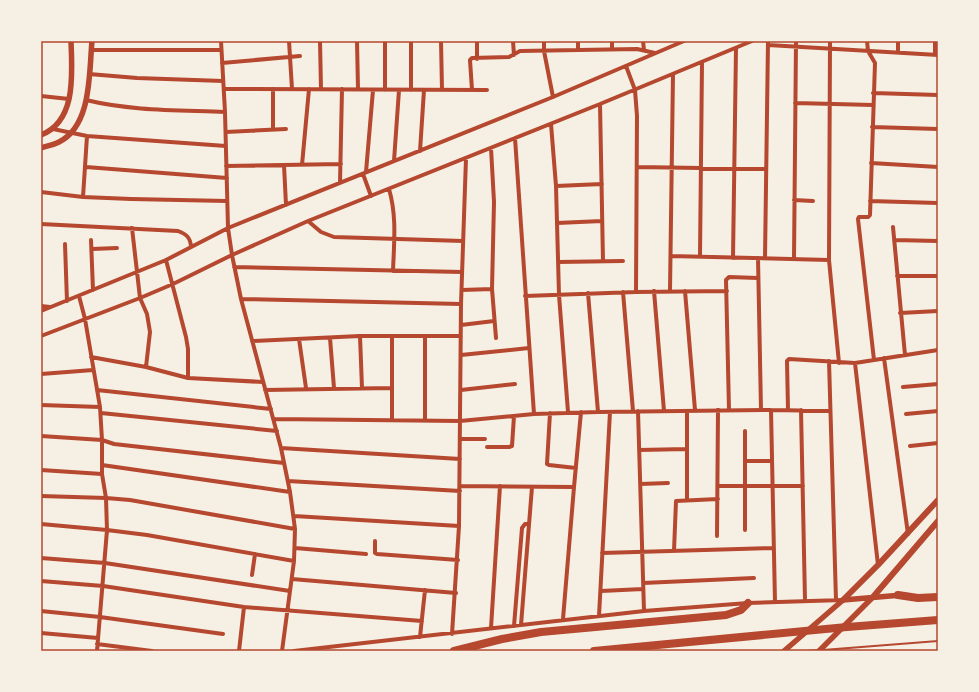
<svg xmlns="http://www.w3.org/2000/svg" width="979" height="692" font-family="'Fira Sans',sans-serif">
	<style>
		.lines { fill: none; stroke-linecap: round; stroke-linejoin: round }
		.service { stroke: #b5482f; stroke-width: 2 }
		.minor { stroke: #b5482f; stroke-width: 4 }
		.tertiary { stroke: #b5482f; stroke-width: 5.5 }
		.secondary { stroke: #b5482f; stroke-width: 6 }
		.motorway { stroke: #b5482f; stroke-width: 8 }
		.neatline { fill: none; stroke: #b5482f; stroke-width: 1.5 }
	</style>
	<rect width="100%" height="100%" fill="#f6efe4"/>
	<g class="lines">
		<path class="service" d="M823,650l115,-9
			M806,651l13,-1"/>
		<path class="minor" d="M221,41l4,71 3,116 4,27 9,44 40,149 9,44 5,37 -1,32 -12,90
			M289,41l3,48
			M320,41l1,48
			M357,41l1,48
			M441,41l1,49
			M513,41l1,14
			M544,41v10l9,46
			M578,41v9
			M612,41v8
			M643,41l1,9
			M830,41l-1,219 10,103
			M867,41l1,10 7,12 -5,152 -2,2h-9l-1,2 16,141
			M898,41v12
			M768,45l170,10
			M91,50h130
			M935,55v-14
			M477,59v-18
			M222,63l78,-7
			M626,66l9,24 2,26 -1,176
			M89,74l48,4 86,3
			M224,89l263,1
			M273,89v41
			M385,90v-49
			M411,90v-49
			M472,90l-2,-30 2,-2 37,-1 11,-6 117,-2 18,4
			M873,93l65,2
			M41,96l28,3
			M86,100c45,11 93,10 139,12
			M795,103l78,2
			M600,104l3,157
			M551,124l5,62 3,109 9,117
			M872,127l66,2
			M53,129l34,7 139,10
			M226,132l60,-3
			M515,138l19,276
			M491,148l3,54 -2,87 4,49
			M420,151l4,-61
			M394,161l5,-71
			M871,163l67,4
			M284,165l2,40
			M302,165l7,-76
			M226,166l115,-2
			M86,167l141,11
			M637,167l129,2
			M366,172l7,-82
			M363,174l8,22
			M340,183l2,-94
			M556,186l46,-2
			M389,189c8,27 5,54 4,82
			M41,192l42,5 48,2 96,2
			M83,197l4,-61
			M794,200l19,1
			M870,201l68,2
			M308,221l13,11 13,5 129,4
			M557,223l45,-2
			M41,224l137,7c8,3 12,6 13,15
			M893,227l12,128
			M132,228l8,70 7,16 3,18 -4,35
			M91,240l2,50
			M894,240l44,1
			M65,244l2,57
			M92,249l25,-1
			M671,256l158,4
			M700,257l2,-195
			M733,258l3,-210
			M758,258l3,152
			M765,258l3,-217
			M794,259l2,-218
			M166,260l20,77 2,12v29
			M558,262l65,-1
			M234,267l228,5
			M897,276h41
			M462,290l30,-1
			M654,291l10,120
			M670,291l3,-217
			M685,291l10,119
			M623,292l10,119
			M588,293l10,119
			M79,296l6,23 15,88 2,33v34l4,24 1,32 -10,121
			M525,296l111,-4 91,-1
			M241,299l220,5
			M41,306l9,1
			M41,311l125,-51 62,-32 325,-131 131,-56
			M900,313l38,-2
			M461,325l33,-4
			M41,336l99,-38 33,-14 59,-29 76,-34 292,-117 152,-63
			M360,336l2,52
			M392,336v84
			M425,336v85
			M330,338l4,50
			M299,339l7,49
			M252,341l108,-5h101
			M461,355l68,-7
			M91,357l55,10 42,11 75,4
			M884,358l24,176
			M829,361l7,239
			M855,363l23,202
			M41,374l52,-4
			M903,387l35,-3
			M97,390l174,19
			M265,390l127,-2
			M461,390l54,-6
			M41,405l59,2
			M729,410l-3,-130 3,-3 29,1
			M771,410l4,192
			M788,410l-1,-49 2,-2 66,4 83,-13
			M801,410l4,190
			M638,411l6,200
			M687,411v89
			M101,413l176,18
			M550,413l-3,51 2,1 27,3
			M906,414l32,-3
			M274,419l186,2 74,-7 64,-2 173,-2 59,1
			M745,431v99
			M41,436l61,4 12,4 170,19
			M460,439h25
			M910,446l28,-3
			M487,447h22l3,-1 2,-30
			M281,448l179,11
			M639,450l48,-1
			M745,461h27
			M102,465l188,27
			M41,470l61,4
			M288,481l172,10
			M640,484l28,-1
			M460,486l114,1
			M718,486h85
			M41,496l65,2 24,2 165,29
			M294,516l165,10
			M41,524l66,6 40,5 147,26
			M717,536l1,-126
			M375,541v12l2,1 81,6
			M295,548l71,6
			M674,551l2,-50 42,-2
			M602,553l172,-5
			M41,558l64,5 185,28
			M252,575l3,-21
			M292,579l164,14
			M41,581l62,5 141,21 178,14
			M643,583l111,-5
			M601,591l42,-2
			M41,611l59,6 123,17
			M599,616l11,-204
			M563,619l11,-132 7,-75
			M521,625l11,-138
			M514,626l8,-98 3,-4h4
			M491,628l9,-142
			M41,633l57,5
			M452,634l7,-108 2,-222 5,-146
			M420,637l5,-47
			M97,644l55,7
			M239,651l5,-44
			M294,651l350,-40 104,-8 95,-3"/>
		<path class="tertiary" d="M41,135c36,-14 31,-62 30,-94
			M41,148c6,-2 12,-3 18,-6 33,-16 30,-70 33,-101
			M784,651l59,-51 59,-5
			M819,651l54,-54"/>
		<path class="secondary" d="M873,597l65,-76
			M843,600l35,-35 60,-65"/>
		<path class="motorway" d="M898,595l20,3 20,-1
			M454,651l48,-12 39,-7 185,-17 15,-5 7,-7
			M594,651l253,-24 91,-7"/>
	</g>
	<rect width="979" height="692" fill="none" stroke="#f6efe4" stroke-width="84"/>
	<rect x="42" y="42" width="895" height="608" class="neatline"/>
</svg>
